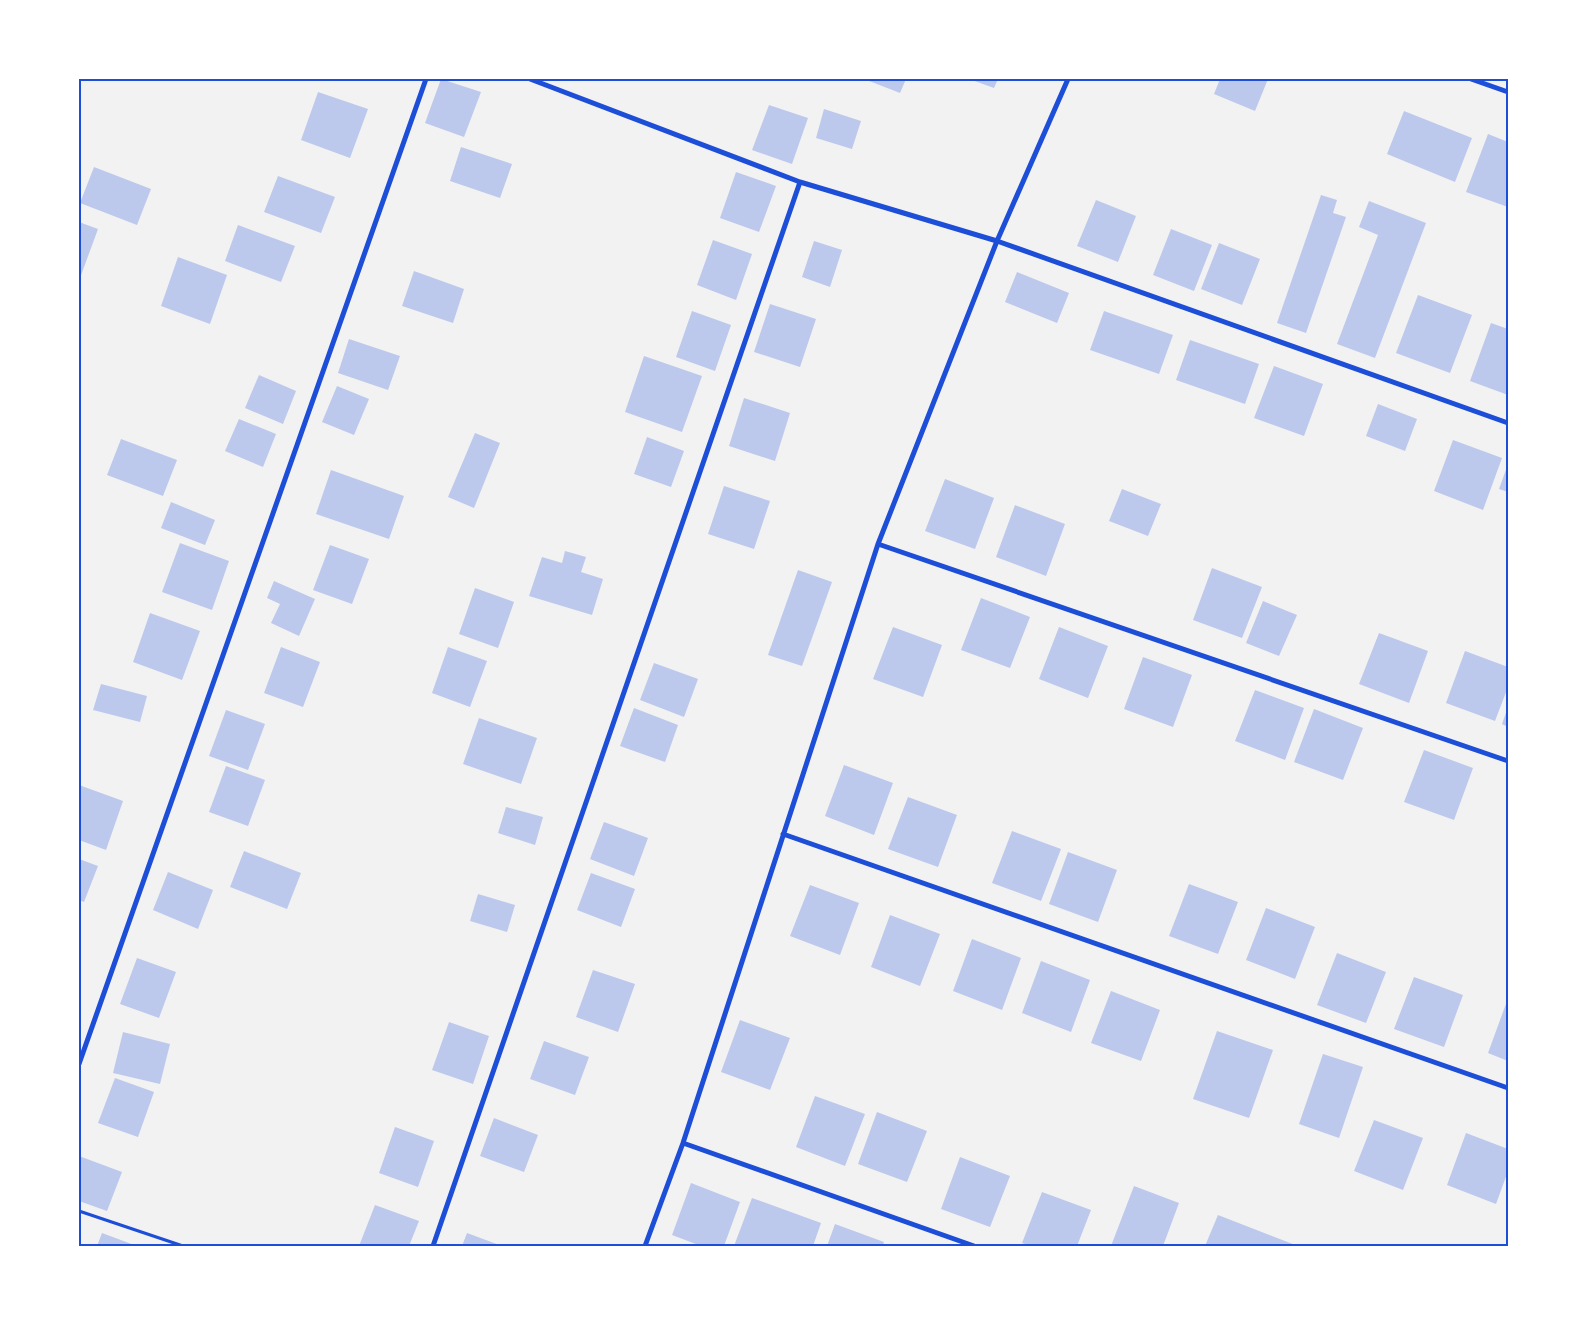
<svg xmlns="http://www.w3.org/2000/svg" width="1587" height="1325" font-family="'Libre Baskerville',serif">
	<style>
		.building { fill: #bdc9ec }
		.lines { fill: none; stroke-linecap: round; stroke-linejoin: round }
		.path { stroke: #1d4ed8; stroke-width: 3 }
		.minor { stroke: #1d4ed8; stroke-width: 5 }
		.neatline { fill: none; stroke: #1d4ed8; stroke-width: 2 }
	</style>
	<rect width="100%" height="100%" fill="#f2f2f2"/>
	<path class="building" d="M441,79l40,13 -17,45 -39,-14z
		M864,79h42l-6,14z
		M969,79h29l-4,9z
		M1220,79h48l-13,32 -41,-17z
		M318,92l50,17 -18,49 -49,-18z
		M769,105l39,13 -16,46 -40,-14z
		M824,109l37,12 -9,28 -36,-11z
		M1404,111l68,27 -17,44 -68,-28z
		M1488,134l20,8v65l-42,-15z
		M461,147l51,17 -12,34 -50,-17z
		M94,167l57,22 -14,36 -57,-22z
		M736,172l40,14 -17,46 -39,-14z
		M278,176l57,21 -14,36 -57,-21z
		M1321,195l16,5 -4,13 13,4 -40,116 -29,-10z
		M1096,200l40,16 -18,46 -41,-16z
		M1369,201l57,22 -51,135 -38,-14 41,-109 -19,-8z
		M79,222l19,7 -18,49h-1z
		M238,225l57,21 -14,36 -56,-21z
		M1171,229l41,16 -18,46 -41,-16z
		M713,240l39,14 -16,46 -39,-15z
		M814,241l28,9 -12,37 -28,-10z
		M1219,243l41,16 -18,46 -41,-16z
		M178,257l49,18 -17,49 -49,-18z
		M414,271l50,18 -11,34 -51,-17z
		M1017,272l52,21 -12,30 -52,-21z
		M1418,295l54,20 -22,58 -54,-20z
		M770,304l46,15 -16,48 -46,-15z
		M692,311l39,14 -16,46 -39,-14z
		M1104,311l69,24 -14,39 -69,-24z
		M1491,323l17,6v66l-38,-14z
		M349,339l51,17 -12,34 -50,-17z
		M1190,340l69,24 -14,40 -69,-24z
		M644,356l58,20 -20,56 -57,-20z
		M1274,366l49,18 -19,52 -50,-18z
		M259,375l37,16 -13,33 -38,-16z
		M337,386l32,13 -15,36 -32,-13z
		M744,398l46,15 -15,48 -46,-15z
		M1378,404l39,15 -12,32 -39,-15z
		M239,419l37,15 -13,33 -38,-16z
		M475,433l25,10 -26,65 -26,-11z
		M647,437l37,14 -13,36 -37,-13z
		M121,439l56,21 -14,36 -56,-21z
		M1453,440l49,18 -19,52 -49,-19z
		M1508,464v28l-9,-3z
		M331,470l73,26 -15,43 -73,-25z
		M945,479l49,19 -19,51 -50,-18z
		M724,486l46,15 -16,48 -46,-15z
		M1122,489l39,15 -13,32 -39,-15z
		M171,502l44,18 -10,25 -44,-17z
		M1015,505l50,19 -19,52 -50,-19z
		M180,543l49,18 -17,49 -50,-18z
		M330,545l39,14 -17,45 -39,-14z
		M565,551l21,6 -5,15 22,7 -11,36 -63,-19 13,-39 20,6z
		M1212,568l50,19 -20,51 -49,-18z
		M798,570l34,12 -30,84 -34,-11z
		M274,581l41,18 -16,37 -28,-13 9,-19 -13,-6z
		M475,588l39,14 -16,46 -39,-14z
		M981,598l49,19 -20,51 -49,-18z
		M1263,601l34,14 -18,41 -33,-13z
		M150,613l50,18 -18,49 -49,-18z
		M893,627l49,18 -19,52 -50,-18z
		M1059,627l49,19 -20,52 -49,-19z
		M1379,633l49,18 -19,52 -50,-19z
		M281,647l39,15 -17,45 -39,-14z
		M448,647l39,14 -17,46 -38,-14z
		M1465,651l43,16v20l-13,34 -49,-18z
		M1143,657l49,18 -19,52 -49,-18z
		M654,663l44,16 -14,38 -44,-17z
		M101,684l46,12 -7,26 -47,-12z
		M1255,690l49,18 -19,52 -50,-19z
		M1508,707v20l-6,-3z
		M634,708l44,17 -13,37 -45,-16z
		M1314,709l49,19 -20,52 -49,-18z
		M226,710l39,14 -17,46 -39,-14z
		M479,718l58,20 -16,46 -58,-20z
		M1424,750l49,18 -19,52 -50,-18z
		M844,765l49,18 -19,52 -49,-19z
		M226,766l39,14 -17,46 -39,-14z
		M79,785l44,16 -17,49 -27,-10z
		M908,797l49,18 -19,52 -50,-18z
		M506,807l37,10 -8,28 -37,-12z
		M604,822l44,16 -14,38 -44,-17z
		M1012,831l49,18 -20,52 -49,-18z
		M244,851l57,22 -14,36 -57,-22z
		M1068,852l49,18 -19,52 -49,-18z
		M79,859l19,7 -14,36 -5,-2z
		M168,872l45,18 -15,39 -45,-19z
		M591,873l44,16 -14,38 -44,-17z
		M1189,884l49,18 -20,52 -49,-18z
		M810,885l49,18 -19,52 -50,-19z
		M478,894l37,11 -8,27 -37,-11z
		M1266,908l49,19 -20,52 -49,-19z
		M890,915l50,19 -20,52 -49,-19z
		M972,939l49,19 -19,52 -49,-19z
		M1337,953l49,19 -20,51 -49,-18z
		M137,958l39,14 -17,46 -39,-14z
		M1041,961l49,19 -19,52 -49,-19z
		M593,970l42,14 -17,48 -42,-15z
		M1414,977l49,18 -19,52 -50,-18z
		M1111,991l49,19 -19,51 -50,-18z
		M1507,1001l1,1v59l-20,-8z
		M740,1020l50,18 -20,52 -49,-18z
		M449,1022l40,14 -16,48 -41,-14z
		M1217,1031l56,19 -24,68 -56,-19z
		M123,1032l47,12 -10,40 -47,-11z
		M544,1041l45,16 -14,38 -45,-16z
		M1323,1054l40,13 -24,71 -40,-14z
		M115,1078l39,14 -16,45 -40,-14z
		M815,1096l50,18 -20,52 -49,-19z
		M877,1112l50,19 -20,51 -49,-18z
		M494,1118l44,17 -14,37 -44,-16z
		M1374,1120l49,18 -20,52 -49,-19z
		M395,1127l39,14 -16,46 -39,-14z
		M1466,1133l42,16v22l-12,33 -49,-19z
		M79,1156l43,16 -15,39 -28,-10z
		M960,1157l50,19 -20,51 -49,-18z
		M691,1183l49,19 -16,44h-23l-29,-11z
		M1134,1186l45,17 -16,43h-52z
		M1042,1192l49,18 -14,36h-46l-9,-3z
		M752,1198l69,25 -8,23h-79z
		M375,1205l44,16 -10,25h-50z
		M1218,1215l80,31h-93z
		M835,1224l49,18 -1,4h-56z
		M102,1233l35,13h-40z
		M467,1233l35,13h-40z"/>
	<g class="lines">
		<path class="path" d="M79,1211l104,35"/>
		<path class="minor" d="M530,79l270,103 197,59 511,182
			M1471,79l37,13
			M878,544l630,217
			M783,834l725,254
			M79,1064l347,-985
			M683,1143l291,103
			M433,1246l367,-1064
			M645,1246l38,-103 195,-599 119,-303 71,-162"/>
	</g>
	<rect width="1587" height="1325" fill="none" stroke="#ffffff" stroke-width="160"/>
	<rect x="80" y="80" width="1427" height="1165" class="neatline"/>
</svg>
